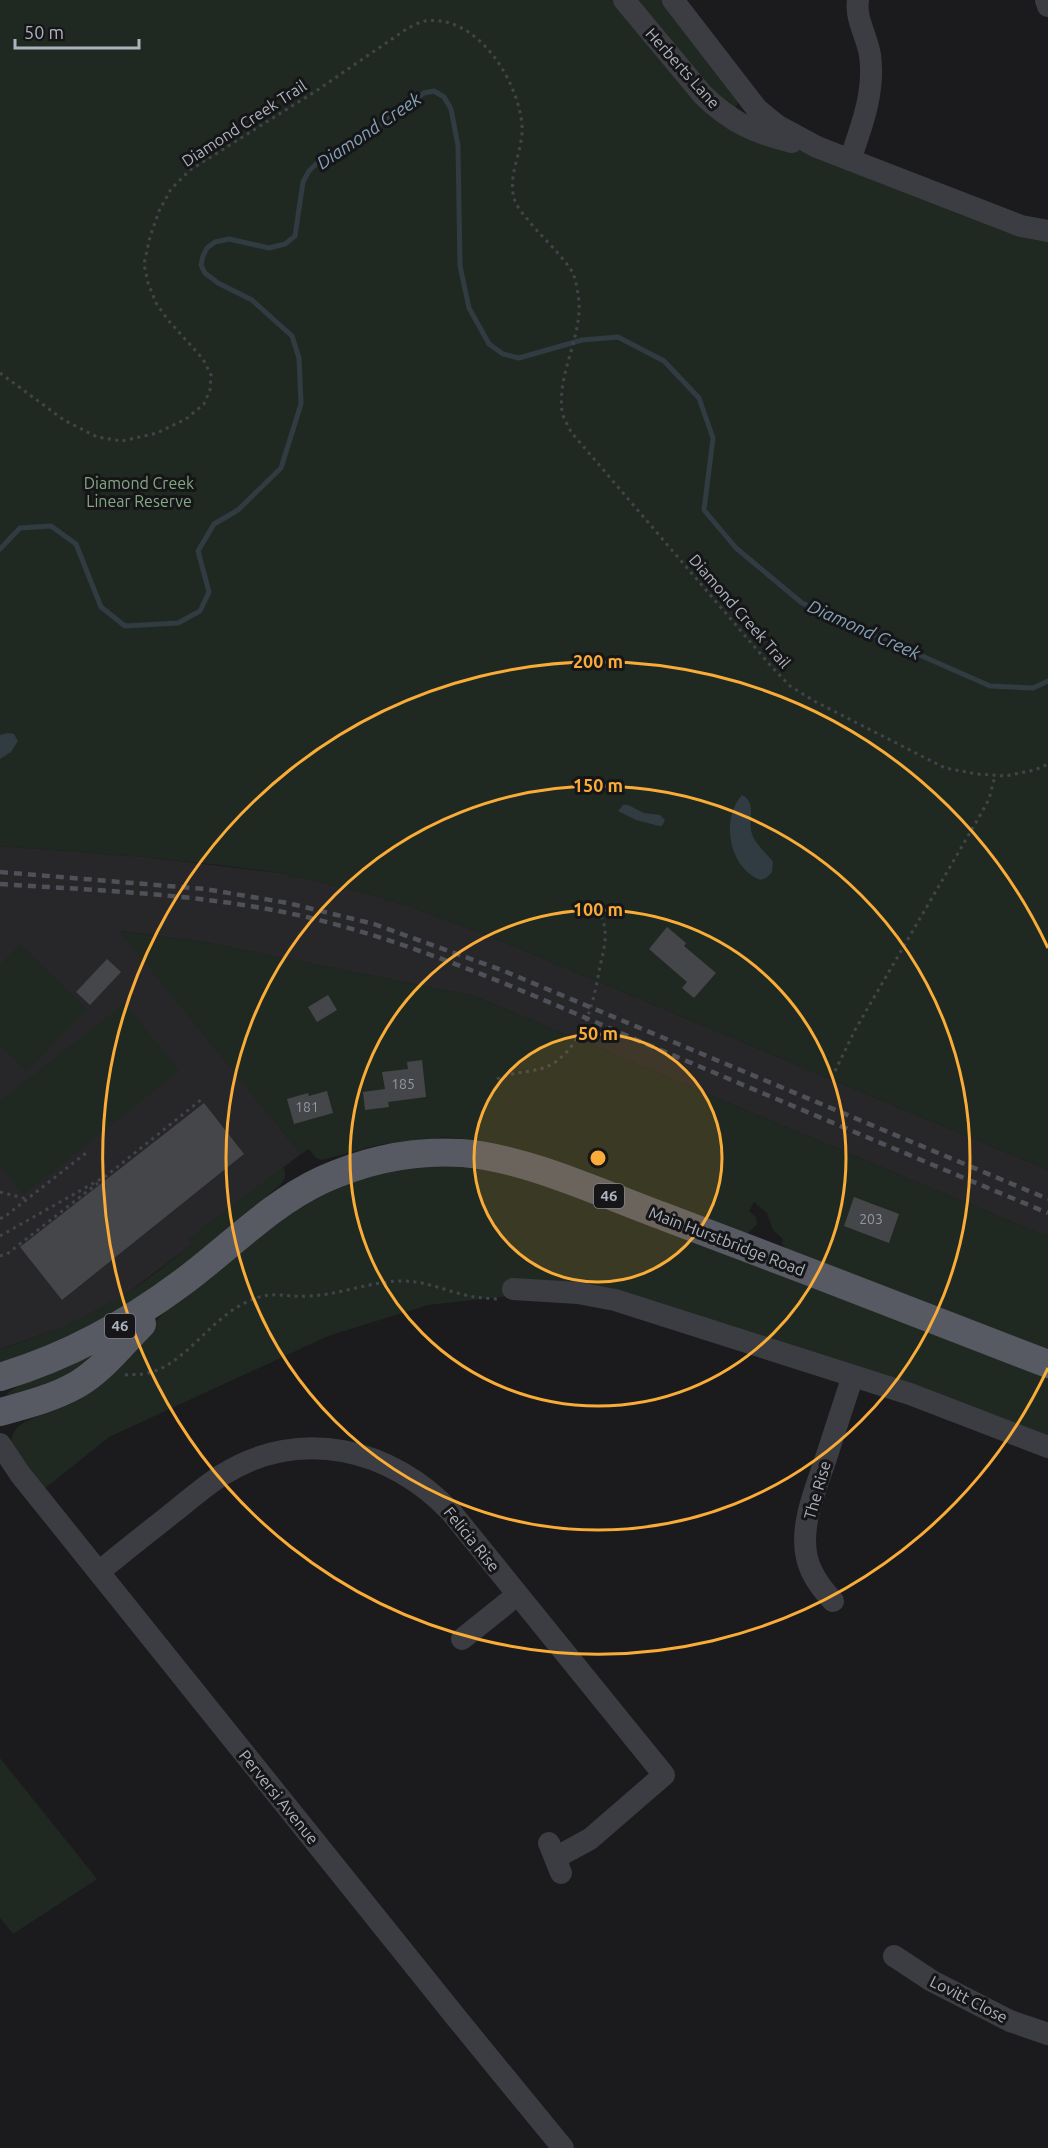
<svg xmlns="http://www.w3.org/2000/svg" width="1048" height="2148" font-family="Ubuntu,sans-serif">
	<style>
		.built { fill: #27272a }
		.green { fill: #202921 }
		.water { fill: #303b42 }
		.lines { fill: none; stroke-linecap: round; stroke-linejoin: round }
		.stream { stroke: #303b42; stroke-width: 5 }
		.building { fill: #45464a }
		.path { stroke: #41444a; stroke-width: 3; stroke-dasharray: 3 4.5; stroke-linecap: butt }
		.minor { stroke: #3c3d42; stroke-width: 22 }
		.major { stroke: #575a62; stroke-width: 28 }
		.rail { stroke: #4e5158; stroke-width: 4.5; stroke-dasharray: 8 6; stroke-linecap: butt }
		.ring { fill: none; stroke: #f9ac37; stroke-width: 3 }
		.labels { text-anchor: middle; stroke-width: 6; stroke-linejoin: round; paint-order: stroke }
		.number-label { font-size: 14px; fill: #9398a0 }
		.shield { fill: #161618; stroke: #80848c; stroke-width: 1.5 }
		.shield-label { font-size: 15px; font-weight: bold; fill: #adb3bd }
		.street-label { font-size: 16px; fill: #adb3bd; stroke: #161618 }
		.park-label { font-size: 16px; fill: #84a884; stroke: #161618 }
		.water-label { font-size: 18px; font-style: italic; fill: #84a3b8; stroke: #161618 }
		.centre { fill: #f9ac37; stroke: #161618; stroke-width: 3 }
		.ring-label { font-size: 18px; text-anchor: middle; font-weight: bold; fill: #f9ac37; stroke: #161618; stroke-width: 6; stroke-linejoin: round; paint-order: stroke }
	</style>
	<rect width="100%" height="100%" fill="#1b1b1d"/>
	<path class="built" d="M0,846l144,11 136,16 86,20 54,17 91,35 537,225v67l-574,-241 -271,-54 -83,-11 181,223 -112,85 4,5 -71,53 -53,28 -69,24z"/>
	<path class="green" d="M0,0h666l74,100 -5,8 34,35 42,11 237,86v930l-537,-225 -91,-35 -54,-17 -86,-20 -60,-8 -77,-8 -143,-11z
		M119,931l84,11 271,54 574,241v118l-262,-107 -4,-4 1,-5 -10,-9 -6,-17 -13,-11 -5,9 7,6 1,7 -10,10 -271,-94 -31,-3 -38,6 -25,1 -60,16 -6,-2 -7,-9 -8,5z
		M20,944l67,65 -61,63 -26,-26v-82z
		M125,1003l54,68 -156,124 -23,-30v-64z
		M437,1164l78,10 533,201v65l-363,-125 -176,-19 -81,9 -100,31 -219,101 -65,52 -33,-45c0,-7 2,-12 7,-17 12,-11 45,-17 61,-28l85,-86 81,-65 62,-46 62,-27z
		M283,1167c4,7 2,13 -3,18l-138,117 -106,48 -36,13v-14c42,-13 84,-29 122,-53 25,-15 47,-34 70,-51l-4,-6z
		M118,1332l-48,47 -61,16 -3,-1 25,-17z
		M0,1758l97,121 -84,55 -13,-16z"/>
	<path class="water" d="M8,733l6,1 4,7 -7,11 -11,7v-24z
		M742,795c14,7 7,22 9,35 2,13 15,22 22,32l-1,10 -6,6 -5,2c-32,-11 -41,-61 -19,-85z
		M623,805h5l16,8 16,2 5,5 -3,6h-3l-23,-6 -18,-9z"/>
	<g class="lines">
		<path class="stream" d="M0,549l20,-21 31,-2 25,18 25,63 24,19 53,-3 22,-12 9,-19 -11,-41 16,-27 24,-14 43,-42 20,-64 -2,-46 -7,-22 -40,-36 -34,-17 -13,-10 -4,-8 2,-9 4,-8 8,-6 14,-3 40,9 16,-4 10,-8 8,-54 6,-11 9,-9 43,-24 63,-45 10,-2 10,6 7,12 7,37 2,120 9,42 20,36 14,10 16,4 63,-18 36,-3 46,24 35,37 14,40 -9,72 32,38 66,55 188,83 43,2 15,-7"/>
	</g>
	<path class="building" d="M667,927l19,16 -2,3 32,27 -22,25 -12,-10 5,-6 -38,-33z
		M107,959l14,13 -31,33 -14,-13z
		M328,995l9,15 -20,12 -9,-15z
		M422,1060l4,37 -38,5 1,5 -24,3 -2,-18 22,-3 -3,-17 26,-3 -1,-7z
		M327,1091l6,22 -39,11 -7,-25 21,-6 1,3z
		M204,1103l40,51 -182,146 -42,-53z
		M854,1197l45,17 -10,29 -45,-17z"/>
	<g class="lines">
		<path class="path" d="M0,373l64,47 33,17 25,4 35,-8 29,-14 18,-15 6,-14 1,-15 -8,-16 -35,-39 -12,-17 -8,-20 -4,-19 6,-27 9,-26 12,-22 19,-19 126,-79 92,-63c5,-2 11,-6 17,-7 52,-7 93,59 97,104 2,25 -16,51 -7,76 2,5 6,11 10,15 12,17 43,44 49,60 2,5 3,12 4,18 7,39 -21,77 -16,117 1,7 6,14 9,21l199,233 20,21 26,16 129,66 32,6 28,2 30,-6 13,-6
			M835,1071l20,-41 127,-218 7,-13 6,-23
			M497,1079c18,-9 39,-5 57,-16 31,-22 40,-62 46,-97 3,-12 6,-24 5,-36 -1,-11 -7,-20 -12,-29
			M0,1192l27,7
			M0,1218h3l83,-65
			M0,1236l106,-60 96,-77
			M0,1256l7,-2 91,-71
			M125,1375c9,-1 19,0 27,-3 37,-12 60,-56 99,-72 22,-10 36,-2 58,-4 30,-1 62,-15 94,-15 22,0 41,9 62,14 10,3 21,3 32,4"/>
		<path class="minor" d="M624,0l79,95c28,27 51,38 89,47
			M673,0l84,109 21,17 39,21 204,79 27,5
			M1046,0l2,6
			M850,160c12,-35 25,-68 20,-105 -3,-19 -15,-36 -12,-55
			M513,1289l65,4 37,7 295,94 138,53
			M0,1444l20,30 439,547 104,127
			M99,1572c25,-21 51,-41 76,-61 15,-12 30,-25 47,-36 78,-49 169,-27 229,37l213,263 -74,64 -35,19
			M833,1601c-12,-13 -22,-26 -26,-43 -8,-33 10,-72 20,-103 9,-27 17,-53 26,-79
			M462,1639l55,-44
			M549,1843l12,30
			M894,1956l38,25 78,40 38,13"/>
		<path class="major" d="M0,1377c69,-21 125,-52 183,-95 46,-34 87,-78 139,-102 44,-20 93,-30 140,-27 65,5 142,42 203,64 128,48 256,98 383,147
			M0,1412c26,-7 54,-14 78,-28 25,-15 44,-40 64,-60"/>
		<path class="rail" d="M0,872l205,17 83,14 86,21 130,47 544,228
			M0,884c105,7 212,10 315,35 112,28 217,76 322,121 137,58 274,116 411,173"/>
	</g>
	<circle cx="598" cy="1158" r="124" fill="#f9ac37" fill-opacity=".12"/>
	<g class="ring">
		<circle cx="598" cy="1158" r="124"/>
		<circle cx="598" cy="1158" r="248"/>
		<circle cx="598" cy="1158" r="372"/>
		<path d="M1048 1368A496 496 0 1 1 1048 948"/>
	</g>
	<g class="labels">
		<g class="number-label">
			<text x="403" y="1089">185</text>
			<text x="307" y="1112">181</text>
			<text x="871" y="1224">203</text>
		</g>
		<g class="shield">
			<rect x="594" y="1184" width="30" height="24" rx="4.5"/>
			<rect x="105" y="1314" width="30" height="24" rx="4.5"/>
		</g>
		<g class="shield-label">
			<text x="609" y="1201">46</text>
			<text x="120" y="1331">46</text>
		</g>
		<g class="street-label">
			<text transform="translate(683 68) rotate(48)" y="6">Herberts Lane</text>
			<text transform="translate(244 123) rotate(-33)" y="6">Diamond Creek Trail</text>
			<text transform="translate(740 611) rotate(49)" y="6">Diamond Creek Trail</text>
			<text transform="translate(727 1241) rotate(21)" y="6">Main Hurstbridge Road</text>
			<text transform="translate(817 1490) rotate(-74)" y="6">The Rise</text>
			<text transform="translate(472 1539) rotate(51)" y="6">Felicia Rise</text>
			<text transform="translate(279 1797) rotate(51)" y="6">Perversi Avenue</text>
			<text transform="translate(969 1999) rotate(27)" y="6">Lovitt Close</text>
		</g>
		<g class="park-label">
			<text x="139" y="489">Diamond Creek<tspan x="139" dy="18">Linear Reserve</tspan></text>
		</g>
		<g class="water-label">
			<text transform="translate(369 131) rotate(-34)" y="6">Diamond Creek</text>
			<text transform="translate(864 630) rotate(24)" y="6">Diamond Creek</text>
		</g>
	</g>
	<circle cx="598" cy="1158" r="9" class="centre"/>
	<g class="ring-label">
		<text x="598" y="668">200 m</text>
		<text x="598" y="792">150 m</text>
		<text x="598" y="916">100 m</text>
		<text x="598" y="1040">50 m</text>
	</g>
	<path d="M15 39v9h124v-9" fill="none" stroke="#adb3bd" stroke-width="3"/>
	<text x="24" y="39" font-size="18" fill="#adb3bd" stroke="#161618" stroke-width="4.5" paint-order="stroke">50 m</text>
</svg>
